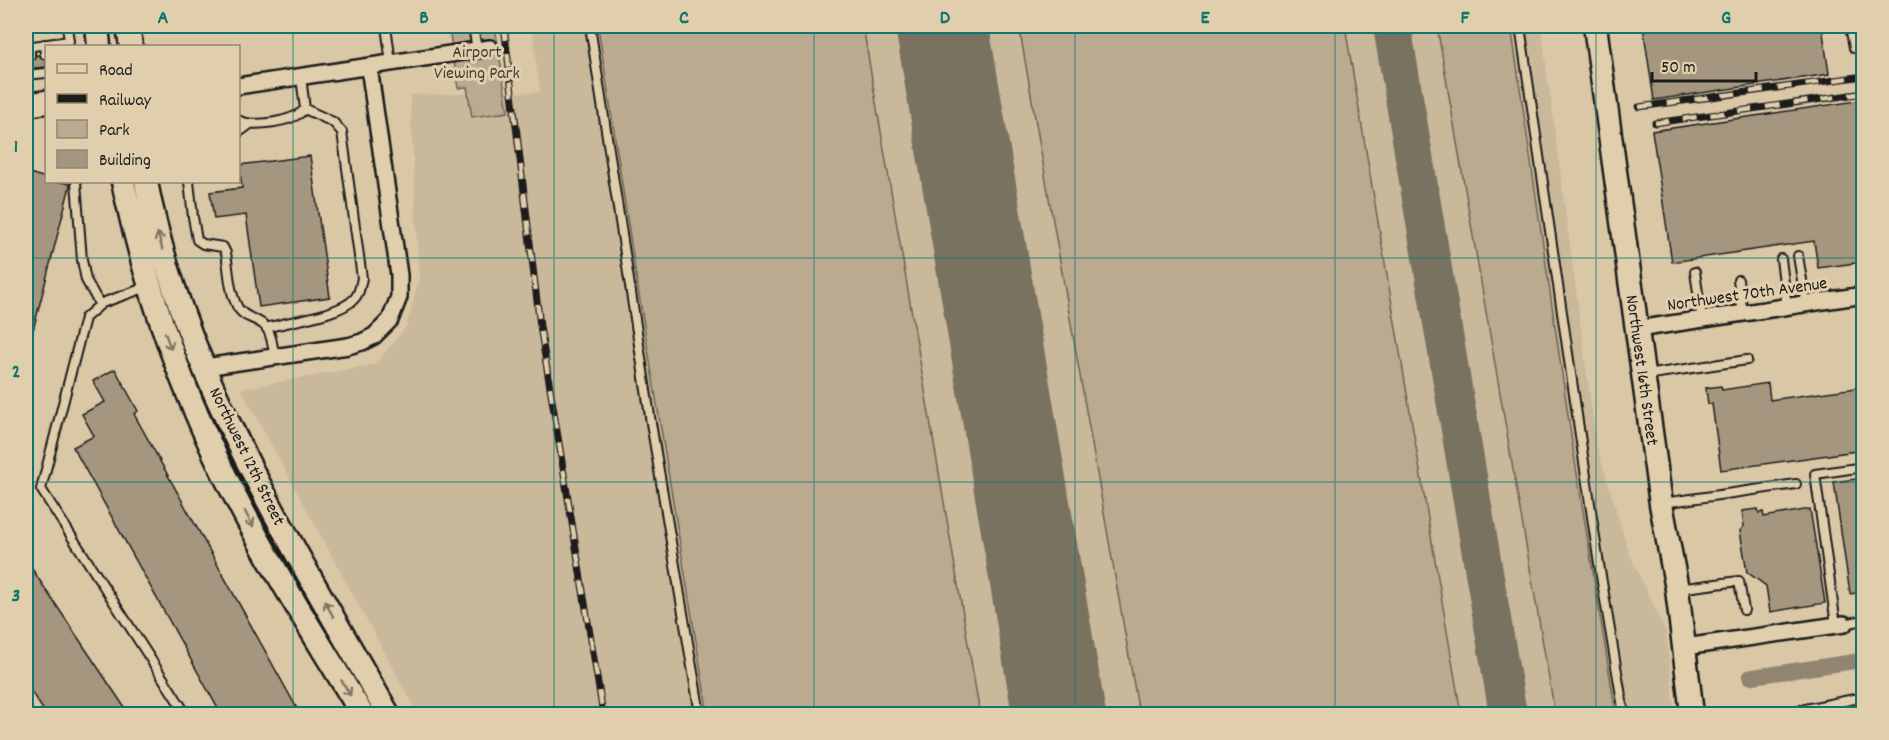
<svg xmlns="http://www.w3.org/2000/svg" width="1889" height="740" font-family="Dekko,sans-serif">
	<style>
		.built { fill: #c9b89a }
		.green { fill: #baaa8f; stroke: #6b6356; stroke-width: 1.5 }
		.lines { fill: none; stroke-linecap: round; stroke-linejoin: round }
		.canal { stroke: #918572; stroke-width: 15 }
		.taxiway { stroke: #7a7261; stroke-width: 38 }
		.runway { stroke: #7a7261; stroke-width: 93 }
		.building { fill: #a5967f; stroke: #1c1c1c; stroke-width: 1.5 }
		.lane-casing { stroke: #1c1c1c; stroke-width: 12 }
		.street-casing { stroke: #1c1c1c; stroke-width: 20 }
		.secondary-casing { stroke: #1c1c1c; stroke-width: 27 }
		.lane { stroke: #e1ceac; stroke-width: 8 }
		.street { stroke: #e1ceac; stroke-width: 15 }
		.secondary { stroke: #e1ceac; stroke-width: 22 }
		.rail-casing { stroke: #1c1c1c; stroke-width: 7 }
		.rail { stroke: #e1ceac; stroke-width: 4.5; stroke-dasharray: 14; stroke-linecap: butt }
		.oneway { stroke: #7e7564 }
		.grid { fill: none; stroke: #0f766e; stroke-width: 1.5; stroke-opacity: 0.55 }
		.labels { text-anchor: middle; stroke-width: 6; stroke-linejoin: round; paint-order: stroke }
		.park-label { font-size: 18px; fill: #444039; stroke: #e1ceac }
		.street-label { font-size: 18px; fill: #1c1c1c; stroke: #e1ceac }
		.neatline { fill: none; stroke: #0f766e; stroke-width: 2 }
		.grid-label { font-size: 20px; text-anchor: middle; font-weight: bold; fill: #0f766e }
	</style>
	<rect width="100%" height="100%" fill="#d9c7a6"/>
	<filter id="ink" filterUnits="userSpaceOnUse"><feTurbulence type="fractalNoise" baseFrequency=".0167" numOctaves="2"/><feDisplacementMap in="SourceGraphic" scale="12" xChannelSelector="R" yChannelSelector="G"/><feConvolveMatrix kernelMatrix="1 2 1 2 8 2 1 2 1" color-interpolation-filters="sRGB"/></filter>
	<g filter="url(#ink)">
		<path class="built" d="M532,26h1009l55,417 33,110 37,79 9,82h-1257l-177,-325 135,-25 31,-38 12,-48 -9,-183 130,-3z"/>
		<path class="green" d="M469,26h26l13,86 -36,5 -5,-30 -9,1 -9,-60z
			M598,26h265l117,688h-272l-71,-431z
			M1019,26h326l116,688h-322z
			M1437,26h74l62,423 43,265h-61z"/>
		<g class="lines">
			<path class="canal" d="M1750,677l114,-17"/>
			<path class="taxiway" d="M1392,26l116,688"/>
			<path class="runway" d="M942,26l117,688"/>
		</g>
		<path class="building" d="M1643,26h179l7,48 -175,26z
			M36,55h3l3,4 4,1v7l-20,2v-9l6,1z
			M1863,100v162l-45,6 -4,-27 -142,21 -20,-131z
			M310,156l20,141 -71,10 -13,-92 -32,4 -4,-27 32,-4 -3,-23z
			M26,172l20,6v4h15l9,2v2l-41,160 -3,-1z
			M115,369l23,42 -4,3 166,300h-79l-148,-267 21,-11 -12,-22 23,-12 -12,-21z
			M1768,383l2,17 93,-13v63l-142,20 -9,-66h-4l-2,-16 15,-2 1,4z
			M1863,478v114l-13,2 -16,-112z
			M1758,509l1,4 4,-1 1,5 46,-8 15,94 -55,9 -4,-26 -19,-14 -7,-41 4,-5 -2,-15z
			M26,560l103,154h-83l-20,-30z"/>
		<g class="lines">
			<defs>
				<path id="lane" d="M386,26l5,37
					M473,26l4,24
					M590,26l61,397 49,291
					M1520,26l78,532 26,156
					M1850,26l4,22
					M44,44l1,10
					M30,46v10
					M26,47l43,-6 -2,-15
					M26,75l20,-2
					M238,120c15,8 55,2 67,-11l-4,-32
					M238,133l11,-8
					M76,182l6,78 4,20 14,25
					M189,182l4,35 4,23 6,4 20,3 3,6c3,17 3,39 12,55 7,10 14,9 23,15 11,6 11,23 14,34
					M1798,256l8,48
					M1781,259l6,48
					M1695,272l7,48
					M1738,280l5,33
					M147,287l-45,16 -17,15 -44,171 145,225
					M266,328c22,-7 74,-13 88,-29 6,-6 6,-13 8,-21l-20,-146 -9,-10 -28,-13
					M1645,375l102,-15
					M1663,503l133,-19
					M1678,589l61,-8 5,29
					M1844,624l20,-4
					M1836,625l-21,-151 49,-7
					M1781,714l83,-17"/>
				<path id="street" d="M238,86l252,-38
					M1637,329l227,-34
					M205,367l143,-21 14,-4 12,-6 16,-16 9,-23v-22l-30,-208
					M1685,647l159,-23"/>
				<path id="secondary" d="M97,26l2,20
					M128,26l3,20
					M1595,26l66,478 16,85 15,125
					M26,105l20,-3
					M123,182c20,93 50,184 91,271 42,91 97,176 148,261
					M146,182c37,193 147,363 242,532"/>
			</defs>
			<use href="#lane" class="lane-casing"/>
			<use href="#street" class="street-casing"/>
			<use href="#secondary" class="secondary-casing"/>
			<use href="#lane" class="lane"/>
			<use href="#street" class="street"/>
			<use href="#secondary" class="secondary"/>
			<defs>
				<path id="rail" d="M504,26l36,300 63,388
					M1639,107l225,-31
					M1655,123l209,-30"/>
			</defs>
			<use href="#rail" class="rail-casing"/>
			<use href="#rail" class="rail"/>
		</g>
		<defs><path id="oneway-shaft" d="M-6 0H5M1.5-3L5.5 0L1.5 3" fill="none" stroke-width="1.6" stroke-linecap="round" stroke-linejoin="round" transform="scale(1.5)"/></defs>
		<g class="oneway">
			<use href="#oneway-shaft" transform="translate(160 241) rotate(-106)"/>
			<use href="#oneway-shaft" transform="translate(168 341) rotate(69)"/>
			<use href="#oneway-shaft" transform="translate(249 519) rotate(62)"/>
			<use href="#oneway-shaft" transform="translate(329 609) rotate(-119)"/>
			<use href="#oneway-shaft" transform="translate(346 688) rotate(59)"/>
		</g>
	</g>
	<path class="grid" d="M293,26v688M554,26v688M814,26v688M1075,26v688M1335,26v688M1596,26v688M26,258h1838M26,482h1838"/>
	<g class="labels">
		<g class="park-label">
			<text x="477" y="57">Airport<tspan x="477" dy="21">Viewing Park</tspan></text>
		</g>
		<g class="street-label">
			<text transform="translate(1747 293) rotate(-8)" y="6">Northwest 70th Avenue</text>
			<text transform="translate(1643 370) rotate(82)" y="6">Northwest 16th Street</text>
			<text transform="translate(248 456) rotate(64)" y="6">Northwest 12th Street</text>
		</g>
	</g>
	<rect width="1889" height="740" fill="none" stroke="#e1ceac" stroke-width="66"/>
	<rect x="45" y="45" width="195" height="138" fill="#e1ceac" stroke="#928772" stroke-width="1.5"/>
	<rect x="57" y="64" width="30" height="9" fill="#e1ceac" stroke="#928772" stroke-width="1.5"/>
	<text x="99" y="75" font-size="18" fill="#1c1c1c">Road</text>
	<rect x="57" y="94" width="30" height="9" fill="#1c1c1c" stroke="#928772" stroke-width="1.5"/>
	<text x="99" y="105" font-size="18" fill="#1c1c1c">Railway</text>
	<rect x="57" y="120" width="30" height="18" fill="#baaa8f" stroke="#928772" stroke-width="1.5"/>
	<text x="99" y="135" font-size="18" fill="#1c1c1c">Park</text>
	<rect x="57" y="150" width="30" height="18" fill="#a5967f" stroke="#928772" stroke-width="1.5"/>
	<text x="99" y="165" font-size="18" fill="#1c1c1c">Building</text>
	<path d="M1652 72v9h104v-9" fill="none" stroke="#1c1c1c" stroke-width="3"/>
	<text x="1661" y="72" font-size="18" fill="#1c1c1c" stroke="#e1ceac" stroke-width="4.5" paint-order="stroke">50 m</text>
	<rect x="33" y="33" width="1823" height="674" class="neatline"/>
	<g class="grid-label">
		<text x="163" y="23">A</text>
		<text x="424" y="23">B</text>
		<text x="684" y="23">C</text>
		<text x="945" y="23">D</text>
		<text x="1205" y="23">E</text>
		<text x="1465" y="23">F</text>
		<text x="1726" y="23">G</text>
		<text x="16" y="152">1</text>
		<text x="16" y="377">2</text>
		<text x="16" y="601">3</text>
	</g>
</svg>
